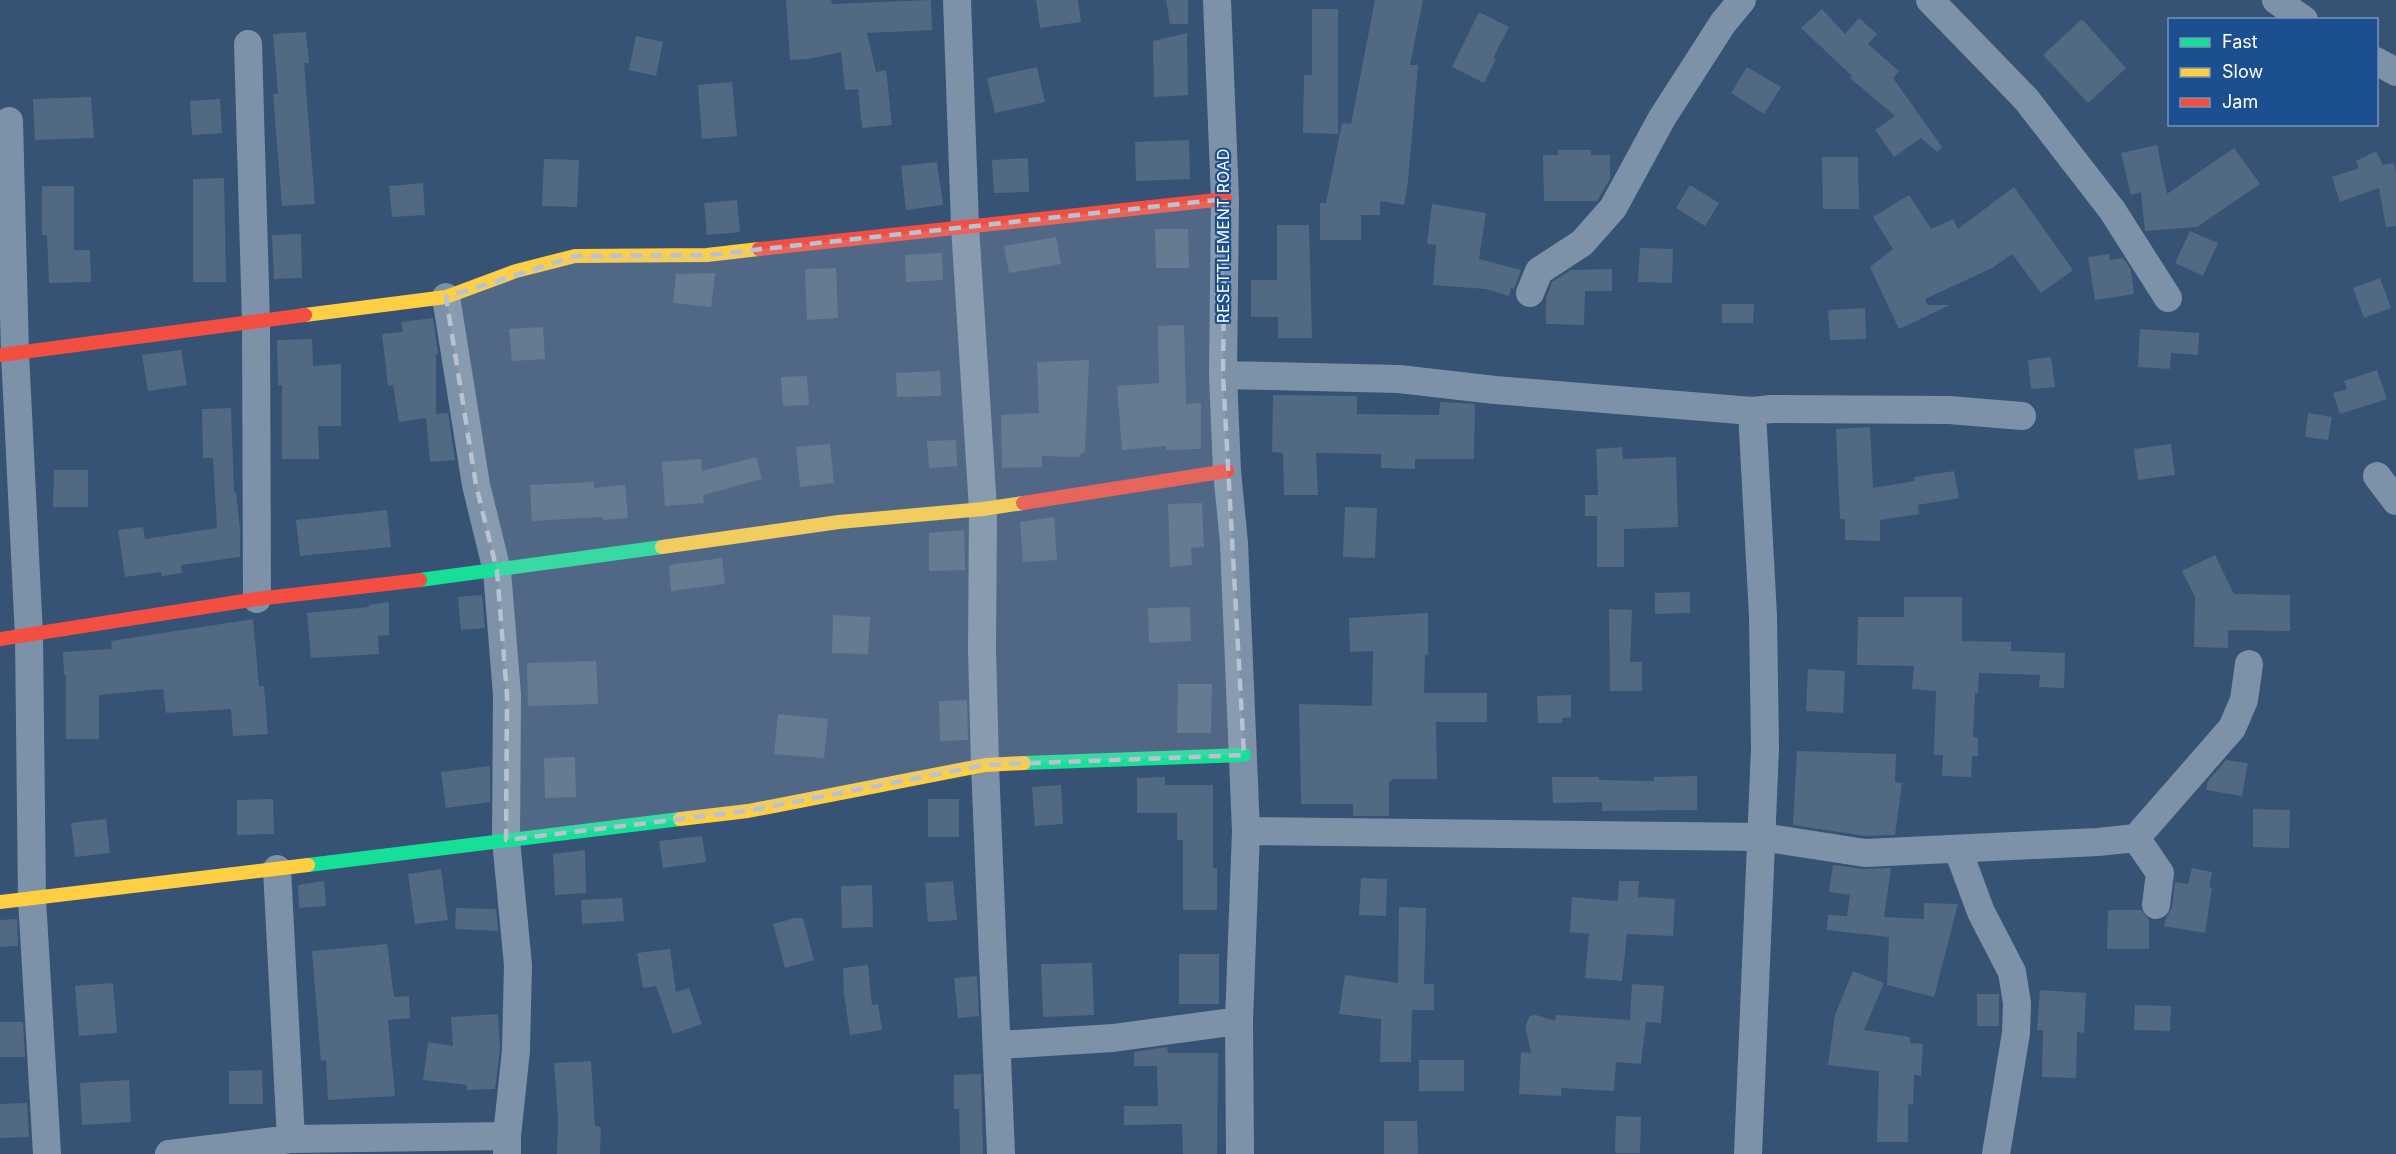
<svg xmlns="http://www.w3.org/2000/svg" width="2396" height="1154" font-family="Inter,sans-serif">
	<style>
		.building { fill: #526984 }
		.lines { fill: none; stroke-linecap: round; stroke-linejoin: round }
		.street { stroke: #7d92a8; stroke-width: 28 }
		.fast { stroke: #16e098; stroke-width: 14 }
		.slow { stroke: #ffcf43; stroke-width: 14 }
		.jam { stroke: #f24e42; stroke-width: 14 }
		.marked { fill: #b9c2ce; fill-opacity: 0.2; stroke: #b9c2ce; stroke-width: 4.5; stroke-dasharray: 12 8; stroke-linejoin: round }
		.labels { text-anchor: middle; stroke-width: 4.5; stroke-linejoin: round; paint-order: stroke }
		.street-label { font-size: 16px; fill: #fff; stroke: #1b4f8f }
	</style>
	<rect width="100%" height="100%" fill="#365274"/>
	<path class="building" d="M786,0h45l1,4 99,-4 1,30 -65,3 9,39 10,-2 6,55 -30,3 -4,-39 -13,1 -4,-38 -32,7 -19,1z
		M1036,0h42l3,22 -41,6z
		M1166,0h22v24h-18z
		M1375,0h48l-13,65h8l-10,116 -4,24 -24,-4v14h-19v25h-41v-37h6l16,-80 9,1z
		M1312,9h26v125l-35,-1 1,-58h8z
		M1822,9l23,25 14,-16 18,16 -9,10 31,27 -6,7 49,69 -5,5 -16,-14 -27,19 -19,-27 20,-14 -45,-38 2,-2 -51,-48z
		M1479,12l30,15 -16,31 3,1 -12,24 -32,-16z
		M2082,19l44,49 -38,35 -45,-48z
		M306,32l3,31h-5l11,141 -33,2 -9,-112h5l-5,-60z
		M1187,33l1,62 -34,2 -1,-56z
		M636,36l27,6 -7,34 -27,-6z
		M1037,67l8,35 -50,11 -8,-35z
		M1747,67l34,20 -17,27 -33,-21z
		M732,82l5,54 -35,3 -4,-54z
		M91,97l3,41 -59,2 -2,-41z
		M220,99l2,34 -30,2 -2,-34z
		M1189,140l1,39 -54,2 -1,-39z
		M2157,145l10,49 67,-46 26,36 -63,43 -52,4 -4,-39 -10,3 -10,-42z
		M1558,150h33v5h19v24l-13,22h-53l-1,-46h15z
		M2376,151l7,14 11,-2 2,10v53l-10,1 -7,-39 -39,14 -8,-25 27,-9 -3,-7z
		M1822,157h36l1,52h-36z
		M1028,158l1,34 -35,1 -2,-33z
		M544,159l35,1 -2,47 -35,-1z
		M937,162l6,43 -37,5 -5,-44z
		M224,178l2,104h-33v-103z
		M423,183l2,32 -33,2 -3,-31z
		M1690,185l29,18 -14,23 -29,-18z
		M42,186h32v64h16l1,32 -42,1 -2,-48h-5z
		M2014,187l59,83 -32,23 -29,-39 -20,14 -67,31 3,6h22l-51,24 -29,-62 23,-18 -20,-32 36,-22 22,34 22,-10 5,10z
		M737,200l3,32 -33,3 -3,-32z
		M1432,204l54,9 -7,46 42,11 -7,19 -3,-1 -2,8 -23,-7 -53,-4 3,-40 -9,-1z
		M1277,225h32l3,113h-34v-21h-27v-37h26z
		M1155,229h33l1,39h-33z
		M2190,231l28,12 -15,33 -28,-13z
		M301,234l1,44 -28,1 -2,-44z
		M1056,237l5,27 -52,9 -5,-27z
		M1640,248l33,1 -1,34 -34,-1z
		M942,253l1,27 -37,2 -1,-27z
		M2109,254l1,6 13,-2 8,12 3,24 -39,6 -7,-43z
		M836,268l2,50 -31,2 -2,-51z
		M1612,269v22h-27l-1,34 -38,-1v-26l6,-16 19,-12z
		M715,273l-4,34 -38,-4 3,-29z
		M2380,278l11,30 -27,10 -11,-30z
		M1722,304h32l-1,19h-31z
		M1865,308l1,31 -36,1 -2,-30z
		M433,318l5,36h-2v60l12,-1 7,47 -25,2 -4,-44 -27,4 -6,-37 -5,1 -6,-52 21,-2 -2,-10z
		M1184,325l2,79 15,-1v46l-35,1v-4l-44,4 -5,-64 42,-3 -1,-57z
		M543,327l2,32 -33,2 -3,-32z
		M2140,329l59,4 -1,22 -27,-2 -1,16 -32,-2z
		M312,339l1,27 28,-2v62h-23l1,33h-37v-74h-4l-1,-45z
		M181,350l6,35 -39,6 -6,-36z
		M2051,357l4,30 -24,2 -3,-29z
		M1089,360l-4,91 -7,6 -36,-1v11l-40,1 -1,-53 38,-2 -2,-51z
		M2377,370l10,29 -47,15 -7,-21 14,-4 -3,-8z
		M940,371l1,25 -44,1 -1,-24z
		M807,376l2,29 -26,1 -2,-29z
		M1273,395l84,1v18l82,1 1,-13 35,2 -1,55h-59v10l-34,-1v-14l-65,-1 2,42h-34l-1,-42 -11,-1z
		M231,408l3,84h2l4,37v28l-59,8 1,8 -20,3 -1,-4 -36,5 -7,-47 25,-3 2,12 72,-11 -4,-70h-10l-1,-49z
		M2308,413l24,4 -4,23 -23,-3z
		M1870,427l3,61 42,-7 -1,-4 40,-6 5,27 -41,7 1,9 -39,6v21l-35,-1v-21h-5l-4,-90z
		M956,440l1,26 -28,2 -2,-27z
		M830,444l4,39 -34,4 -4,-40z
		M2171,444l4,31 -37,5 -4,-31z
		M1622,447l1,12 53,-2 2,70 -54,2v38h-27v-51h-12v-21h13l-2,-46z
		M756,457l6,22 -59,16 1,8 -39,3 -3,-44 39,-3 1,12z
		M54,470h34v37h-35z
		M594,482v6l31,-3 3,33 -25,2v-3l-71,4 -2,-36z
		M1202,503l2,44 -13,1 1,17 -22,2 -2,-63z
		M1345,507l32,1 -2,50 -32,-1z
		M387,510l4,37 -91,9 -4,-36z
		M1054,517l3,43 -34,2 -3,-40z
		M964,530l1,40 -36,1v-38z
		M2215,555l19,39 56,1v36l-62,-1v18l-34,-1 1,-50 -13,-26z
		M722,558l3,26 -54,7 -2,-26z
		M1690,592v21l-35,1v-21z
		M482,595l3,33 -24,2 -3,-33z
		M1904,597h58v44l49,1v9l54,2 -1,35 -25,-1 1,-12 -61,-2 -1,20h-3l-2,44 5,1v18h-6l-1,21 -29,-1 1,-21h-9l2,-64 -24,-2 2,-23 -57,-1 1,-48h46z
		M389,602v33l-11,1 1,18 -68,4 -4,-45 62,-6v-2z
		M1190,607l1,34 -42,2 -1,-35z
		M1609,609l23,1 -2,52h12v29h-32z
		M1428,613v42h-3l-1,38h63v29h-51l1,57h-45v2h-3v35h-36v-12h-52l-2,-100 73,2 1,-55 -23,1 -1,-34z
		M833,615l37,2 -2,37 -36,-1z
		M253,619l6,67h5l4,48 -35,2 -2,-27 -65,4 -3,-24 -64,6v44h-33v-64h-2l-1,-23 49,-3 -1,-8z
		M596,661l2,43 -70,2 -1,-43z
		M1808,669l37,2 -2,42 -37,-2z
		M1178,684h34l-1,49h-34z
		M1571,695v22l-9,1v5h-24l-1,-27z
		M967,700l1,40 -28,1 -1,-40z
		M778,714l50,5 -4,39 -50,-4z
		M1797,751l99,3 -1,28 7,1 -7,52 -29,1 -73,-11z
		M575,757l1,40 -31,1 -1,-40z
		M2226,760l22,3 -6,33 -36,-6 2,-9z
		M490,766v36l-44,6 -5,-36z
		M1697,776v34l-95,1v-9l-49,1 -1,-26h47v3l55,1v-4z
		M1165,777v8h48v83h4v42h-34v-70h-6v-27h-40v-35z
		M1061,785l2,39 -28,2 -3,-39z
		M273,799l1,35 -37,1v-35z
		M928,799h31v38h-31z
		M2253,809l37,1 -1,38 -36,-1z
		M106,819l4,34 -35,4 -4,-34z
		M702,836l4,26 -43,6 -4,-27z
		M585,850l1,43 -31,2 -2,-41z
		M1833,865l30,4 28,-1 -7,49 40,2v-16l34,1 -24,93 -47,-12 2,-48 -62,-7 1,-15 19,1 3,-21 -21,-3z
		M2192,868l20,4 -3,15 3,1 -7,45 -41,-7 2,-8 6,-11 3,-25 13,2z
		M441,869l7,51 -33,4 -7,-50z
		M1361,878l26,1 -1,37 -27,-1z
		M324,881l2,25 -27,2 -1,-23z
		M953,881l4,39 -29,2 -3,-39z
		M1619,881h20l-1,16 37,2 -2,37 -46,-2 -5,47 -37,-3 4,-44 -19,-2 2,-35 46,4z
		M872,885l1,42 -31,1 -1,-42z
		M622,898l2,23 -42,3 -1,-24z
		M1399,907l27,1 -2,76h10v26h-22l-1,52h-31l1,-43 -42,-5 6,-39 53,8z
		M456,908l40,1 2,22 -43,-2z
		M2108,910h33l8,10v29h-42z
		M795,918h8l11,42 -29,8 -12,-44z
		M17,919l1,27 -18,1v-27z
		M387,944l7,53 15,-1 1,22 -22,2 7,76 -67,4 -2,-40 -5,1 -9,-110z
		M670,949l6,43 13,-4 13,36 -29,10 -17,-48 -13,2 -6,-35z
		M1179,954h40v50h-40z
		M1092,963l2,52 -51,2 -2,-53z
		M868,965l4,40 6,-1 4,26 -32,5 -6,-42 -1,-25z
		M1853,971l31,12 -20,47 46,7v6l13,1 -2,32 -7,-1 -1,30 -5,-1v38h-31l2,-71 -51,-6 7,-50z
		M977,976l2,40 -21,2 -4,-40z
		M113,983l4,50 -38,3 -4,-50z
		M1632,984l32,2 -3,37 -15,-1 -5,42 -25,-2 -2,29 -53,-3v8l-42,-2 2,-42 10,1 -6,-27 5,-10 6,-1 19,6 1,-6 74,5z
		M2040,990l46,3 -2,40 -7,-1 -1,46 -34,-1 1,-47h-6z
		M1977,994h22v32h-22z
		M2135,1005l36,1 -1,25 -36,-1z
		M498,1014l2,35 -5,40 -28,1v-5l-44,-5 5,-38 25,4 -2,-29z
		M0,1022h23l2,35h-25z
		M1167,1047l1,6h50l-1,101h-34l-1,-30 -58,1v-19h34l-1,-40h-23v-14z
		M1419,1060h45v31h-45z
		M591,1061l4,65 6,1 -1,27h-43l1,-37 -4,-54z
		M262,1070l1,34h-34v-33z
		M981,1074l2,80h-23l-1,-45h-5v-34z
		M129,1080l2,42 -49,3 -2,-42z
		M27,1103l2,34 -29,1v-34z
		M1616,1116l25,1 -1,36h-25z
		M1384,1121h33l1,33h-34z"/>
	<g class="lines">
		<path class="street" d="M957,0l8,226 18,283 -1,141 3,115 16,389
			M1217,0l8,199 -2,176 4,96 7,72 12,288 -7,190 1,133
			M1930,0l96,99 86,111 56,88
			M2276,0l28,20
			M248,44l8,278 1,277
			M2376,61l20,11
			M9,121l6,232 14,283 3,263 15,255
			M1530,293l9,-22 43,-28 31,-35 49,-90 61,-95 19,-23
			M446,297l30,188 21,86 10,124 -1,145 12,125 -2,85 -9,86v18
			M1223,375l176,4 96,11 257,21 19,-2 178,1 73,6
			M2377,476l19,25
			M1246,831l516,6 103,16 233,-11 38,-4 96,-110 12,-28 5,-36
			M2136,838l24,35 -4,32
			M1958,850l23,62 31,60 5,31 -1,30 -20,121
			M277,869l14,270
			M998,1045l115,-7 126,-17
			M169,1154l122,-15 216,-3
			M1748,1154l17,-406 -2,-132 -11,-205"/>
		<path class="fast" d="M420,580l242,-33
			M1024,763l220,-8
			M308,865l372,-46"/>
		<path class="slow" d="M305,315l141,-18 70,-26 59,-15 132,-1 52,-6
			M662,547l177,-25 144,-13 40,-6
			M680,819l68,-8 237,-46 39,-2
			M0,902l308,-37"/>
		<path class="jam" d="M759,249l466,-50
			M0,355l305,-40
			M1023,503l204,-32
			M0,639l257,-40 163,-19"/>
	</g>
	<path class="marked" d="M1225,199l-2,176 21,380 -259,10 -237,46 -242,29 1,-145 -10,-124 -21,-86 -30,-188 129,-41 132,-1z"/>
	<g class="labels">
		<g class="street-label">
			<text transform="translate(1223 236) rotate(-90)" y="6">RESETTLEMENT ROAD</text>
		</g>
	</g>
	<rect x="2168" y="18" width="210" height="108" fill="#1b4f8f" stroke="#7695bc" stroke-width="1.5"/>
	<rect x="2180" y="38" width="30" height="9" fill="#16e098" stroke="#7695bc" stroke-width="1.5"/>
	<text x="2222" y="48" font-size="18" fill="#ffffff">Fast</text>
	<rect x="2180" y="68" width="30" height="9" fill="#ffcf43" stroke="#7695bc" stroke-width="1.5"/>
	<text x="2222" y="78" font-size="18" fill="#ffffff">Slow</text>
	<rect x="2180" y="98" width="30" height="9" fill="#f24e42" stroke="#7695bc" stroke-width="1.5"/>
	<text x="2222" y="108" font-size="18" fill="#ffffff">Jam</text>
</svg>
